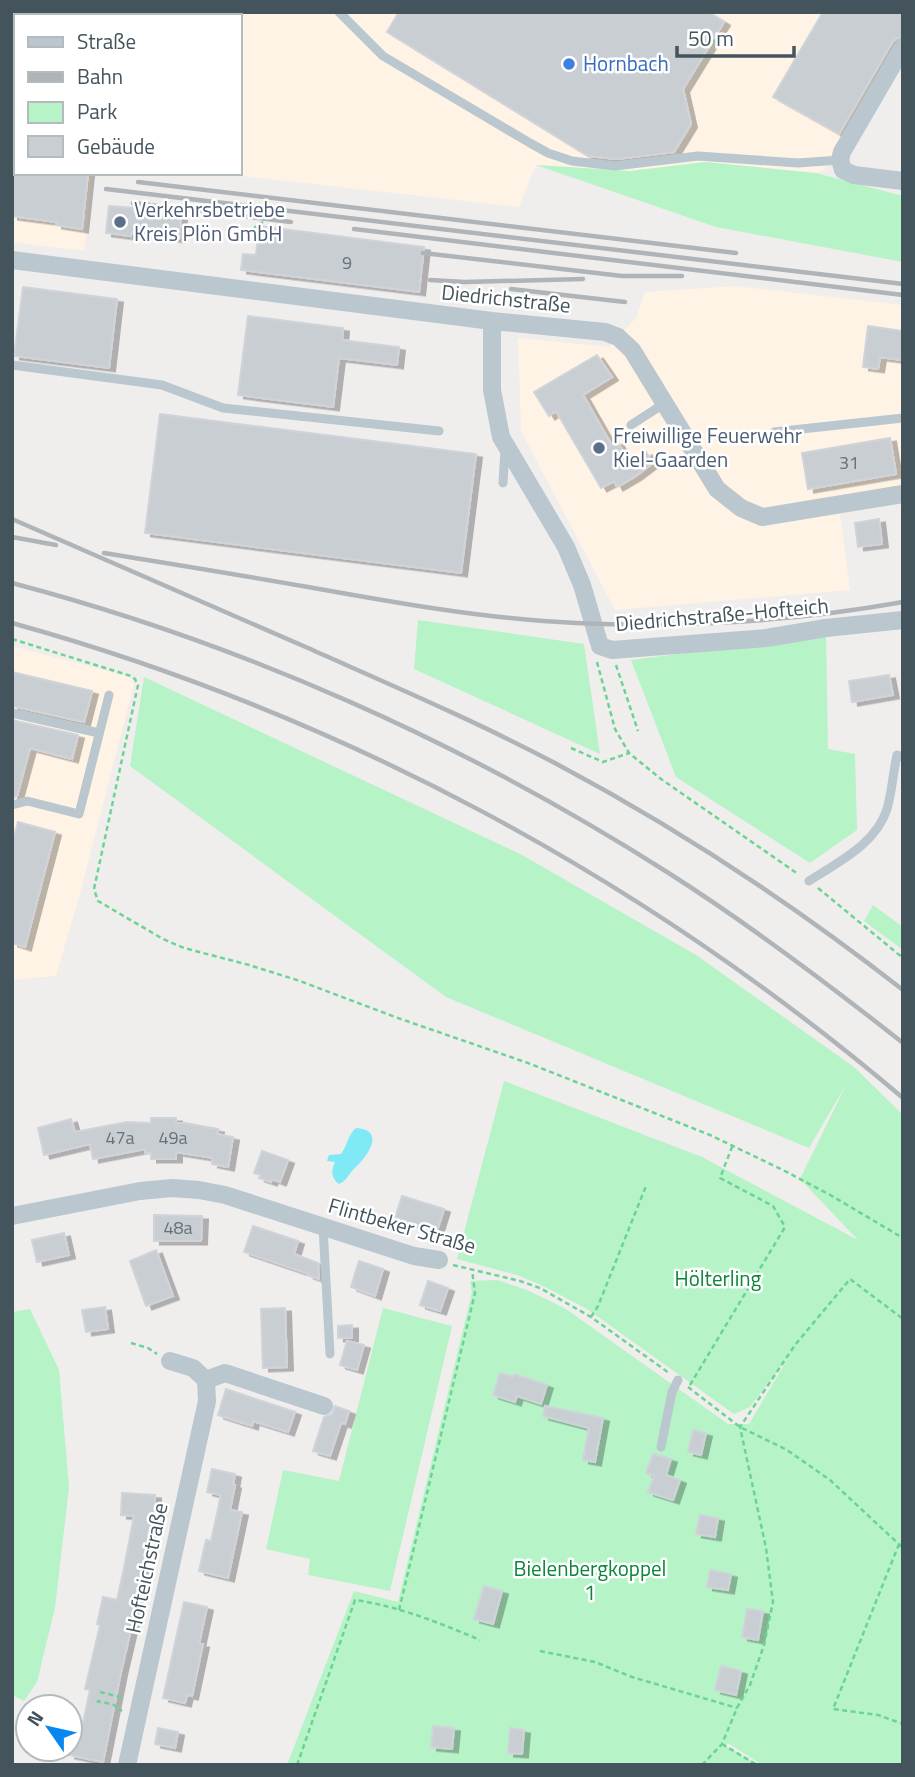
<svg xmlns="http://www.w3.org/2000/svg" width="915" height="1777" font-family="'Titillium Web',sans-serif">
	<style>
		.commercial { fill: #fef3e4 }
		.green { fill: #b6f3c7 }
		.water { fill: #7feaf5 }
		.building { fill: #c9ced3; stroke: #d0d4da; stroke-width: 2; filter: url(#shadow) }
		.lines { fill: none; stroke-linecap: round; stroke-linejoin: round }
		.path { stroke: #6bd494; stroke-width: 2.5; stroke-dasharray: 5 3.5; stroke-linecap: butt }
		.lane { stroke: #bac7ce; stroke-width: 9 }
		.street { stroke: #bac7ce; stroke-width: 18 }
		.rail { stroke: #afb4b9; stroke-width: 4.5 }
		.shop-dot { fill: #3f7fe0; stroke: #fff; stroke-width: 2.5 }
		.service-dot { fill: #5c6f8a; stroke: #fff; stroke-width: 2.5 }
		.labels { text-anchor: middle; stroke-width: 5; stroke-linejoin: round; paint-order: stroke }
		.number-label { font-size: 18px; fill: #65727a }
		.shop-label { font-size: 21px; fill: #366cbe; stroke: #fff; text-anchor: start }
		.service-label { font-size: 21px; fill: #4e5e75; stroke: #fff; text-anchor: start }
		.street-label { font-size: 21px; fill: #44545d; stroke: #fff }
		.park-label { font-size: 21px; fill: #0d853b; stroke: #fff }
	</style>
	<defs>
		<filter id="shadow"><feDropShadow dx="6" dy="3.5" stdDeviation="0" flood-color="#0004"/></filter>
	</defs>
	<rect width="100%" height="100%" fill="#f0eded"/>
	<path class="commercial" d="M12,12h891v21l-80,138 -7,2 -111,-11 -75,9 -94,-6 -17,42 -305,-34h26v-157h-224v157h77l-9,78 -72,-9z
		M735,286l168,19v196l-63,13 10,76 -235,20 -94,-179 -3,-93 91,9 27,-29 9,-26z
		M12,646l118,31 4,7 -53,206 -25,86 -44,4z"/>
	<path class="green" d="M705,162l111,11 87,23v66l-187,-35 -180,-62 94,6z
		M418,620l166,24 16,110 -186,-85z
		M826,635l2,114 27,5 2,76 -47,33 -134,-86 -45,-117z
		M144,677l378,178 174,100 158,112 49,48v650h-141l-34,-22 -2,3 33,19h-472l67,-174 44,11 74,-310 -2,-11 27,-1 30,10 39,19 162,115h21l41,-69 -40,52 -16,7 -147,-105 -46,-24 -24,-10 -60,-16 47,-178 198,76 156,83 -58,-61 47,-96 -38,65 -363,-151 -316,-231z
		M873,905l30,22v23l-39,-29z
		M383,1308l69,18 -62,265 -82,-16 2,-16 -44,-10 17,-79 56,11z
		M30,1309l29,61 10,117 -14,121 -18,74 -13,19 -12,-6v-383z"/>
	<path class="water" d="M356,1128c31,2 11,29 -1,40 -7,6 -8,13 -16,16 -8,-6 -8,-13 -4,-22l-8,-1 2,-6 12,-1c6,-8 8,-21 15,-26z"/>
	<path class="building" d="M399,12h309l16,10 -41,67 8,35 -17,28 -57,7 -29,-3 -201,-124z
		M823,12h80v24l-6,2 -4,3 -54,93 -66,-37z
		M12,173h76l-6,56 -26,-4 1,-3 -45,-6z
		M109,206l25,2 -1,3 48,6 -2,22 -48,-6v3l-25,-3z
		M259,226l165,21 -5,45 -178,-22 2,-16 13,1z
		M23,287l94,12 -8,69 -95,-12z
		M248,316l95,12 -1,12 57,7 -2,18 -58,-7 -6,49 -95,-12z
		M868,326l35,5v29l-23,-3 -2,12 -15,-2z
		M597,355l15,22 -29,18 28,49 6,-3 12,21 17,-10 7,11 -17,13 -19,11 -3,-6 -13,7 -45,-77 -7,5 -15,-24z
		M160,414l316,40 -15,119 -316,-40z
		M890,438l6,36 -88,15 -6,-36z
		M879,519l3,25 -24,3 -3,-24z
		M12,672l80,19 -8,31 -72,-16z
		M889,675l4,20 -41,7 -3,-21z
		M12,720l66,15 -6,24 -42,-11 -13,48 -5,2z
		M18,822l37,10 -30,115 -13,-4v-99z
		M151,1118h25v5h9l33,6 -1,5 16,3 -5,30 -16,-3 1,-6 -37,-6v7h-25v-6h-6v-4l-52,10 -3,-15 -46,11 -6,-27 33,-9 4,13 52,-10 24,1z
		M262,1151l26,9 -8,22 -8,-3 -1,3 -12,-4 2,-3 -7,-2z
		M402,1196l42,13 -7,22 -42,-13z
		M154,1215l48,1 -1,25h-47z
		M253,1226l45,15 -4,13 24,9 1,16 -11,-4 1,-1 -65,-22z
		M64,1233l5,22 -32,7 -5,-22z
		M156,1250l17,46 -27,10 -16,-45z
		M359,1261l24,8 -8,27 -24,-9z
		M428,1281l20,7 -8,23 -20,-6z
		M105,1307l3,22 -22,3 -4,-22z
		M285,1308l2,59 -24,1 -2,-59z
		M352,1325v13h-14v-12z
		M347,1341l17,4 -7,25 -17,-5z
		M500,1373l13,4 1,-3 33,11 -6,19 -24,-8 -2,6 -22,-7z
		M226,1389l69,23 -7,20 -35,-11 -1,5 -34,-11z
		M335,1406l14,5 -4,13 -4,-1 -11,33 -17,-5 11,-34 8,-3z
		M545,1406l58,12 -8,44 -12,-2 6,-32 -46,-12z
		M693,1430l13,3 -5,22 -13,-3z
		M653,1454l18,5 -5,16 14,5 -7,20 -25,-8 6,-16 -8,-3z
		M212,1469l23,5 -2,11h2l-5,25 12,2 -14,66 -29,-7 7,-31 5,1 10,-46 -14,-3z
		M122,1493l33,2 -1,22 -10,39 -9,56 -14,60 -18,90 -34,-7 5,-25 7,2 9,-42 -5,-1 15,-64 -3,-1 6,-27 14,3 7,-32 10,-52 -13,-1z
		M700,1515l18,3 -3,19 -19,-3z
		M710,1570l21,4 -3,16 -21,-3z
		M484,1586l18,5 -9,33 -19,-5z
		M184,1602l23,5 -8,37h4l-11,52 -5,-1 -2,8 -22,-5z
		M747,1609l16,2 -5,29 -16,-3z
		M721,1666l20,5 -5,24 -21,-5z
		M433,1726l21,2 -2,21 -21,-2z
		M158,1728l20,4 -3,16 -20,-4z
		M510,1728l14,2 -2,24 -14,-1z"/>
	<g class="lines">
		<path class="path" d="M713,40l15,8
			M253,230l4,-5 5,-2 4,-29
			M12,639l119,37 4,3 3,6 -44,204 4,12 65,38 21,9 65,17 51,16 95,36 133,46 182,72 73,35 49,26 71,42
			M597,662l18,67 14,24 32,26 137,95
			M616,665l22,66
			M571,748l32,14 26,-9
			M818,888l85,70
			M453,1265l67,16 20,7 51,29 78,56
			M591,1317l7,-11 48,-120
			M131,1343l17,5 9,6
			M690,1385l95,-158 -12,-21 -53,-28 12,-31
			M688,1387l52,40 47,23 43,30 73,68
			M899,1544l-66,165 45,6 25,9
			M399,1610l76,-317 -3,-23
			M540,1651l55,11 37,15 105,31
			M100,1692l24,6
			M98,1703v-2l16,4 8,6
			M722,1744l35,21
			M297,1765l58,-165c43,6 85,23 125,40
			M702,1765l20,-21 15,-36 13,-23 14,-40 9,-43 -7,-54 -26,-121 55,-82 55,-66 53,40"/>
		<path class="lane" d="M339,12l44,44 147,87 18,10 24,8 43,5 83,-10 100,7 42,-3
			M12,365l150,20 61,23 216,23
			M631,425l34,-22
			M774,432l129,-14
			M503,483l2,-34
			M12,713l87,20
			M12,805l15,-4 52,13 30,-119
			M809,881c29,-19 67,-37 78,-72 5,-17 6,-36 10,-54l6,2
			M323,1227l7,127
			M661,1447l11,-55 6,-12"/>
		<path class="street" d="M903,47l-61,105 -2,8 3,10 11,5 49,6
			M12,260l480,61 113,11 13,5 14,13 85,139 24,19 21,9 141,-23
			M492,321v69l9,47 65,110 16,38 18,61 12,4 154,-12 60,-10 77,-8
			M12,1216l128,-25 32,-3 27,2 26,5 189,61 25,4
			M206,1380l19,-7 99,33
			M127,1765l80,-364 -1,-21 -13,-12 -23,-7"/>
		<path class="rail" d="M138,182l598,71
			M106,189l797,95
			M133,203l158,19
			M354,229l549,66
			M423,253l199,23h60
			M430,280l35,2 118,-3
			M511,289l114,13
			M12,519c99,43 197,86 296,129 83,37 165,72 245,114 123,65 240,142 350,228
			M12,537l44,8
			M104,553c68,11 136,22 204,34 89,16 178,32 268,36 108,5 220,-2 327,-21
			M12,583c232,61 454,161 655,289 82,52 160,111 236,171
			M12,623c328,91 632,255 891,475"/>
	</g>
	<circle class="shop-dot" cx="569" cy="64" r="7"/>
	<g class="service-dot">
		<circle cx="120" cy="222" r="7"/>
		<circle cx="599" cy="448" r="7"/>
	</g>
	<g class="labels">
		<g class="number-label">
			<text x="347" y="269">9</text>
			<text x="849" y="469">31</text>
			<text x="120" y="1144">47a</text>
			<text x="173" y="1144">49a</text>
			<text x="178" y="1234">48a</text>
		</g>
		<g class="shop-label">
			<text x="583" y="71">Hornbach</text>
		</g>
		<g class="service-label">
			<text x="134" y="217">Verkehrsbetriebe<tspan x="134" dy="24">Kreis Plön GmbH</tspan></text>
			<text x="613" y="443">Freiwillige Feuerwehr<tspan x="613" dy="24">Kiel-Gaarden</tspan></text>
		</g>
		<g class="street-label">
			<text transform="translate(506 299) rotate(6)" y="7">Diedrichstraße</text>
			<text transform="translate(722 615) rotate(-5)" y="7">Diedrichstraße-Hofteich</text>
			<text transform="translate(402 1226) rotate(16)" y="7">Flintbeker Straße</text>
			<text transform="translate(147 1568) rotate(-78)" y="7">Hofteichstraße</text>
		</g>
		<g class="park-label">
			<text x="718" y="1286">Hölterling</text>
			<text x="590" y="1576">Bielenbergkoppel<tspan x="590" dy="24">1</tspan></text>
		</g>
	</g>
	<rect width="915" height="1777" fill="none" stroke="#44545d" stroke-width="28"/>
	<rect x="14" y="14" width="228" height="161" fill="#ffffff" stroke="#b4bbbe" stroke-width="2"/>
	<rect x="28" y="37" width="35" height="10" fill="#bac7ce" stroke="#b4bbbe" stroke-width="2"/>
	<text x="77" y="49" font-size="21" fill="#44545d">Straße</text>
	<rect x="28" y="72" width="35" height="10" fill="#afb4b9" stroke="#b4bbbe" stroke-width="2"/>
	<text x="77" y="84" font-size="21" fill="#44545d">Bahn</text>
	<rect x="28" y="102" width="35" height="21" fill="#b6f3c7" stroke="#b4bbbe" stroke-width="2"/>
	<text x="77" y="119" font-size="21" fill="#44545d">Park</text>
	<rect x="28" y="136" width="35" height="21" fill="#c9ced3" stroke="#b4bbbe" stroke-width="2"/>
	<text x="77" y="154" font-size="21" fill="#44545d">Gebäude</text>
	<g transform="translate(49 1728) rotate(304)"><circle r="33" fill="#ffffff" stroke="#b4bbbe" stroke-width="2"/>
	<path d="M0-5L12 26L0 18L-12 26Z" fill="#0788f1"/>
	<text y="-10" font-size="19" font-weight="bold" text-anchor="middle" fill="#44545d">N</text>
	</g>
	<path d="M677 46v10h117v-10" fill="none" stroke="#44545d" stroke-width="3.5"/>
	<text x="688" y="46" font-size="21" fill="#44545d" stroke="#ffffff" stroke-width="5" paint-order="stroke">50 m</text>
</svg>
